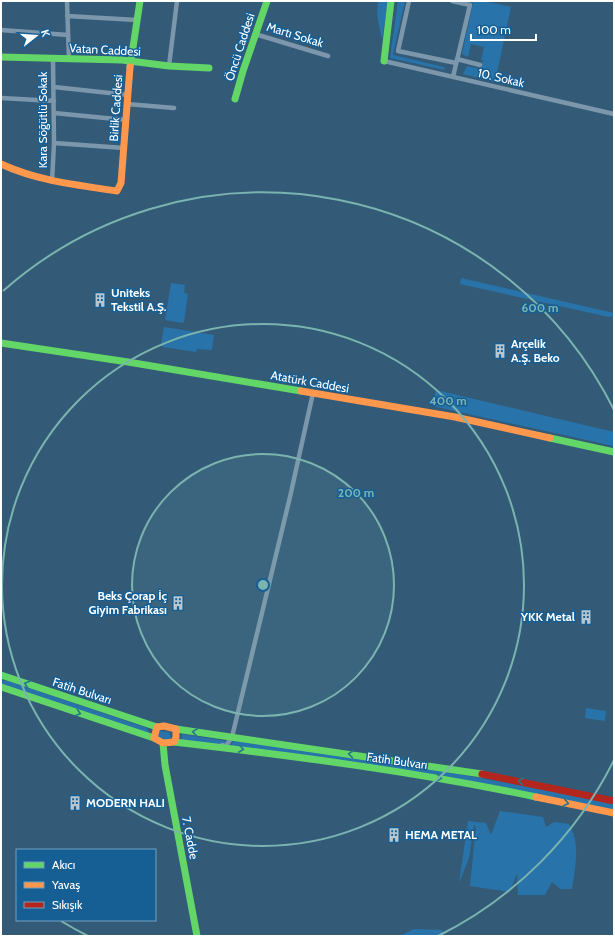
<svg xmlns="http://www.w3.org/2000/svg" width="615" height="937" font-family="Cabin,sans-serif">
	<style>
		.green { fill: #2874aa }
		.lines { fill: none; stroke-linecap: round; stroke-linejoin: round }
		.street { stroke: #7c97ab; stroke-width: 4.5 }
		.fast { stroke: #63d668; stroke-width: 7 }
		.slow { stroke: #ff974d; stroke-width: 7 }
		.jam { stroke: #b3261e; stroke-width: 7 }
		.oneway { stroke: #25778c }
		.ring { fill: none; stroke: #7bb4af; stroke-width: 2 }
		.labels { text-anchor: middle; stroke-width: 3; stroke-linejoin: round; paint-order: stroke }
		.street-label { font-size: 12px; fill: #fff; stroke: #165f95 }
		.poi-label { font-size: 12px; font-weight: bold; fill: #fff; stroke: #165f95; text-anchor: start }
		.centre { fill: #7bb4af; stroke: #165f95; stroke-width: 2 }
		.ring-label { font-size: 12px; text-anchor: middle; font-weight: bold; fill: #7bb4af; stroke: #165f95; stroke-width: 3; stroke-linejoin: round; paint-order: stroke }
	</style>
	<rect width="100%" height="100%" fill="#335b78"/>
	<path class="green" d="M378,1h10l-6,39 -5,-25z
		M398,1h7l-12,54 51,12 1,3 -55,-12z
		M465,1h18l28,6 -16,75 -32,-8 4,-8 13,3 3,-9h-2l3,-13 -13,-3 -3,13 -6,-3 11,-51z
		M461,278l153,35 -1,3 -4,1 -149,-33z
		M171,283l14,2 -1,8 4,1 -4,28 -2,1 -17,-3z
		M164,327l50,8 -2,15 -15,-1 -1,3 -33,-5 -2,-2z
		M436,390l178,42v14l-182,-40z
		M5,680l142,48 2,4 -1,2 -147,-49v-3z
		M586,708l20,3 -1,10 -20,-3z
		M160,731l9,1 2,5 -3,4 -9,-1 -2,-8z
		M182,734l45,7 -4,4 -42,-5z
		M234,740l213,32 149,27 18,4v7l-384,-64z
		M500,811l43,6 3,10 8,-5 15,2c12,20 6,43 3,65h-11l-9,-7 -7,13h-27l-1,-22 -7,19 -40,-6 6,-60 -2,-1 -5,33 -10,25 9,-62 18,2 5,12z
		M414,929l28,1 2,6h-44z"/>
	<g class="lines">
		<path class="street" d="M67,1l2,59
			M409,1l-11,50 58,12
			M452,1l18,4 -17,72
			M67,16l70,4
			M1,30l67,5
			M255,34l73,22
			M457,59l23,6
			M384,61l230,53
			M169,66l8,-65
			M54,87l74,8
			M1,98l53,3
			M127,104l47,4
			M54,113l72,7
			M54,143l70,5
			M52,182l2,-39 -1,-84
			M222,745l4,1 6,-9 58,-240 23,-104"/>
		<path class="fast" d="M1,57l121,3 47,6 40,2
			M384,61l7,-60
			M130,67l10,-66
			M235,99l8,-28 24,-70
			M1,343l127,19 173,29
			M550,438l64,14
			M1,675l156,52
			M1,687l153,51
			M176,729l306,45
			M174,742c121,14 243,30 362,55
			M163,743l2,22 32,171"/>
		<path class="slow" d="M1,164c37,17 76,21 116,27l4,-8 9,-116
			M301,391l154,26 95,21
			M164,726l12,3v8l-2,5 -11,1 -9,-5 3,-11z
			M536,797l78,16"/>
		<path class="jam" d="M482,774l132,27"/>
	</g>
	<defs><path id="oneway-chevron" d="M-2-3.5L2.5 0L-2 3.5" fill="none" stroke-width="1.6" stroke-linecap="round" stroke-linejoin="round"/></defs>
	<g class="oneway">
		<use href="#oneway-chevron" transform="translate(27 684) rotate(-161)"/>
		<use href="#oneway-chevron" transform="translate(78 713) rotate(18)"/>
		<use href="#oneway-chevron" transform="translate(195 732) rotate(-172)"/>
		<use href="#oneway-chevron" transform="translate(241 749) rotate(8)"/>
		<use href="#oneway-chevron" transform="translate(351 754) rotate(-172)"/>
		<use href="#oneway-chevron" transform="translate(439 778) rotate(8)"/>
		<use href="#oneway-chevron" transform="translate(521 781) rotate(-168)"/>
		<use href="#oneway-chevron" transform="translate(566 803) rotate(12)"/>
	</g>
	<circle cx="263" cy="585" r="131" fill="#7bb4af" fill-opacity=".12"/>
	<g class="ring">
		<circle cx="263" cy="585" r="131"/>
		<circle cx="263" cy="585" r="261"/>
		<path d="M614 760A392 392 0 0 1 438 936M88 936A392 392 0 0 1 61 921M3 291A392 392 0 0 1 614 410"/>
	</g>
	<defs>
		<symbol id="building-bare" viewBox="-9 -9 18 18"><path d="M-4-6H4V6H1V3H-1V6H-4ZM-2.5-4.3h1.7v1.8h-1.7ZM.8-4.3h1.7v1.8H.8ZM-2.5-1h1.7V.8h-1.7ZM.8-1h1.7V.8H.8Z" fill="#b8c6d0" stroke="#165f95" stroke-width="2.5" paint-order="stroke"/></symbol>
	</defs>
	<g fill-rule="evenodd">
		<use href="#building-bare" x="90" y="290" width="20" height="20"/>
		<use href="#building-bare" x="490" y="341" width="20" height="20"/>
		<use href="#building-bare" x="168" y="593" width="20" height="20"/>
		<use href="#building-bare" x="576" y="607" width="20" height="20"/>
		<use href="#building-bare" x="65" y="793" width="20" height="20"/>
		<use href="#building-bare" x="384" y="825" width="20" height="20"/>
	</g>
	<g class="labels">
		<g class="street-label">
			<text transform="translate(295 35) rotate(17)" y="4">Martı Sokak</text>
			<text transform="translate(240 47) rotate(-72)" y="4">Öncü Caddesi</text>
			<text transform="translate(105 50) rotate(3)" y="4">Vatan Caddesi</text>
			<text transform="translate(501 78) rotate(13)" y="4">10. Sokak</text>
			<text transform="translate(116 108) rotate(-86)" y="4">Birlik Caddesi</text>
			<text transform="translate(43 120) rotate(-90)" y="4">Kara Söğütlü Sokak</text>
			<text transform="translate(310 382) rotate(10)" y="4">Atatürk Caddesi</text>
			<text transform="translate(82 691) rotate(18)" y="4">Fatih Bulvarı</text>
			<text transform="translate(397 761) rotate(8)" y="4">Fatih Bulvarı</text>
			<text transform="translate(190 838) rotate(79)" y="4">7. Cadde</text>
		</g>
		<g class="poi-label">
			<text x="111" y="297">Uniteks<tspan x="111" dy="14">Tekstil A.Ş.</tspan></text>
			<text x="511" y="348">Arçelik<tspan x="511" dy="14">A.Ş. Beko</tspan></text>
			<text x="167" y="600" text-anchor="end">Beks Çorap İç<tspan x="167" dy="14">Giyim Fabrikası</tspan></text>
			<text x="575" y="621" text-anchor="end">YKK Metal</text>
			<text x="86" y="807">MODERN HALI</text>
			<text x="405" y="839">HEMA METAL</text>
		</g>
	</g>
	<circle cx="263" cy="585" r="6" class="centre"/>
	<g class="ring-label">
		<text x="540" y="312">600 m</text>
		<text x="448" y="405">400 m</text>
		<text x="356" y="497">200 m</text>
	</g>
	<rect width="615" height="937" fill="none" stroke="#ffffff" stroke-width="4"/>
	<rect x="16" y="849" width="140" height="72" fill="#165f95" stroke="#739fbf"/>
	<rect x="24" y="862" width="20" height="6" fill="#63d668" stroke="#739fbf"/>
	<text x="52" y="869" font-size="12" fill="#ffffff">Akıcı</text>
	<rect x="24" y="882" width="20" height="6" fill="#ff974d" stroke="#739fbf"/>
	<text x="52" y="889" font-size="12" fill="#ffffff">Yavaş</text>
	<rect x="24" y="902" width="20" height="6" fill="#b3261e" stroke="#739fbf"/>
	<text x="52" y="909" font-size="12" fill="#ffffff">Sıkışık</text>
	<g transform="translate(36 36) rotate(73)" stroke="#165f95" stroke-width="3" paint-order="stroke">
	<path d="M0-3L7 15L0 10L-7 15Z" fill="#ffffff"/>
	<text y="-6" font-size="11" font-weight="bold" text-anchor="middle" fill="#ffffff">K</text>
	</g>
	<path d="M471 34v6h65v-6" fill="none" stroke="#ffffff" stroke-width="2"/>
	<text x="477" y="34" font-size="12" fill="#ffffff" stroke="#165f95" stroke-width="3" paint-order="stroke">100 m</text>
</svg>
